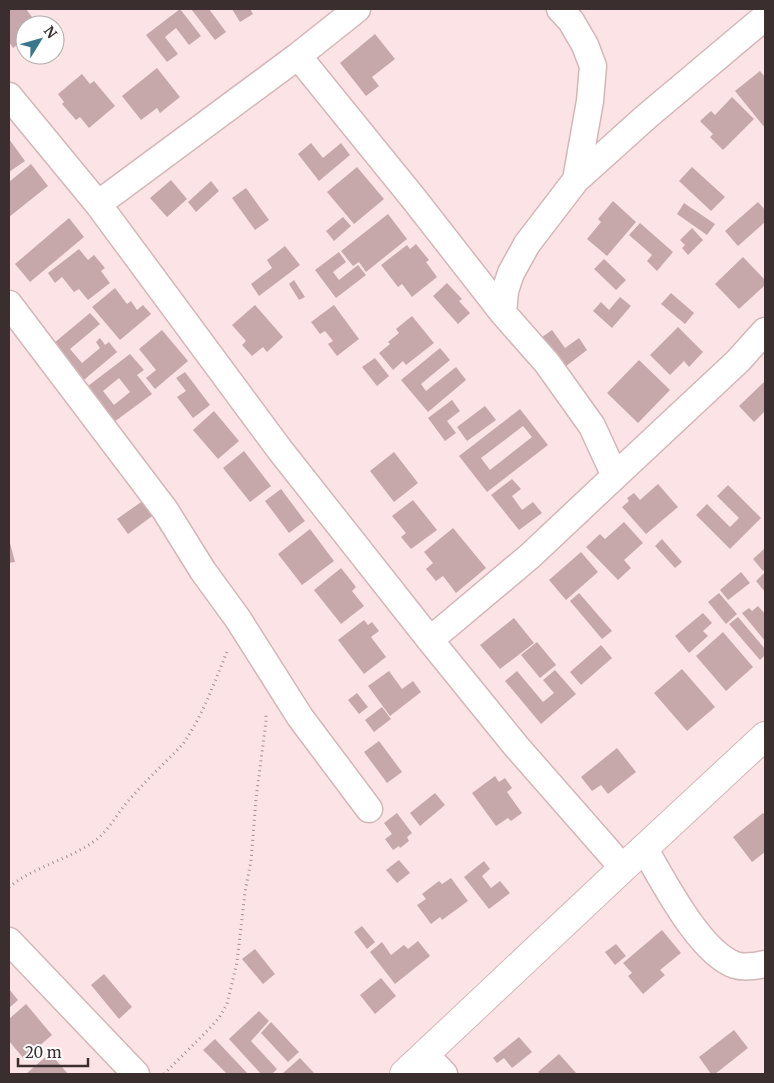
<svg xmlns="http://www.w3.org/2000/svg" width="774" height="1083" font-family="Merriweather,serif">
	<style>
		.building { fill: #c6a8aa; fill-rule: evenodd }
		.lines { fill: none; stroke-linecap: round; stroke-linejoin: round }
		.minor-casing { stroke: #d4b6b9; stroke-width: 29 }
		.tertiary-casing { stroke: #d4b6b9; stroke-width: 30 }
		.path { stroke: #a49092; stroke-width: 3; stroke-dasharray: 1 4; stroke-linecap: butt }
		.minor { stroke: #fff; stroke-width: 26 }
		.tertiary { stroke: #fff; stroke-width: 28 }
	</style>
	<rect width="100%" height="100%" fill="#fce3e5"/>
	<path class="building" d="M9,9h17l12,16h-13v14l-12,9 -4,-6z
		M180,9l21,27 -12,9 -13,-17 -11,9 13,17 -11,8 -21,-27z
		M191,9h18l17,23 -11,8z
		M232,9h18l3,5 -13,8z
		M375,34l20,25 -23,18 7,9 -13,10 -26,-33z
		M157,68l23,29 -20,16 -3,-5 -16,12 -19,-24z
		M760,71l5,6v51l-30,-37z
		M82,74l8,10 4,-3 21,25 -26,22 -9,-11 -4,3 -14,-16 2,-2 -6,-8z
		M732,97l22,22 -31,31 -13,-13 3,-3 -13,-13 11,-10 4,4z
		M9,139l16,22 -16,11z
		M311,143l12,15 18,-15 9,12 -31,26 -21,-27z
		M31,164l17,22 -39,31v-35z
		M357,167l27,32 -30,25 -27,-32z
		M692,167l33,30 -14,14 -32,-30z
		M171,180l16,19 -20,18 -17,-19z
		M211,181l8,10 -23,21 -8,-10z
		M246,188l23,32 -14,10 -23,-32z
		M613,201l23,21 -29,34 -20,-17 14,-17 -3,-3z
		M758,202l7,8v12l-27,24 -13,-15z
		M684,203l31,21 -8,11 -30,-21z
		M388,214l19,25 -41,33 -7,-10 -6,4 -12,-15z
		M343,217l8,9 -17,15 -8,-10z
		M69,218l15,19 -54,45 -15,-18z
		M640,223l33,29 -16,19 -10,-10 5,-6 -23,-20z
		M692,228l11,12 -15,15 -6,-7 3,-3 -5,-5z
		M416,244l13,16 -3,2 11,15 -25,20 -10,-13 -4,3 -17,-22 26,-20 3,4z
		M285,246l15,19 -41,31 -8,-12 21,-16 -5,-8z
		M79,249l9,11 6,-5 11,13 -4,3 9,12 -22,17 -9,-11 -5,3 -12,-15 -7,6 -7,-10z
		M339,252l7,10 -13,10 6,8 19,-15 8,10 -30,23 -21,-28z
		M743,257l22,23v5l-26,24 -24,-25z
		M604,259l22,21 -10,10 -22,-21z
		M294,280l11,17 -6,3 -10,-16z
		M447,283l15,16 -3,2 11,12 -12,11 -25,-28z
		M115,288l12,16 4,-3 6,9 6,-5 8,9 -31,26 -28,-33z
		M671,293l23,20 -9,11 -24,-20z
		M620,297l11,9 -19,22 -19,-17 8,-9 8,8z
		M255,305l28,32 -16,15 -4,-5 -11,9 -10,-11 4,-4 -14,-16z
		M334,305l25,34 -22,17 -9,-12 5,-3 -8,-10 -5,3 -9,-12z
		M90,313l10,11 -30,25 12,14 18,-15 -4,-6 4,-4 5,7 4,-3 8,10 -38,32 -31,-36z
		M412,316l22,27 -28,22 -3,-4 -10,9 -14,-17 11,-9 -2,-2 11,-9 -3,-4z
		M678,327l25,25 -14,15 -5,-6 -14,14 -20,-20z
		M162,330l26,31 -33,28 -9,-11 10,-8 -17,-21z
		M552,330l13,18 14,-10 8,12 -26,20 -23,-30z
		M440,348l10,12 -29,24 5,7 30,-24 10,13 -38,32 -27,-32z
		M130,354l14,16 -7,5 15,19 -42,31 -26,-36zM119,378l11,14 -16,13 -11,-14z
		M375,358l14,18 -12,10 -15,-19z
		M639,360l31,30 -32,33 -31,-30z
		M185,372l25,33 -17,13 -16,-21 9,-6 -10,-13z
		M765,381v30l-11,11 -15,-16z
		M452,400l8,11 -13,10 9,12 -11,8 -17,-23z
		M485,406l11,14 -29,21 -10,-14z
		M520,409l28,36 -61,47 -28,-36zM523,426l9,11 -42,33 -9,-12z
		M214,411l25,30 -21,18 -25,-29z
		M244,451l27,35 -21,16 -27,-34z
		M394,452l24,31 -24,19 -24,-31z
		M512,479l9,10 -9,7 10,14 11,-8 9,11 -23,17 -28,-35z
		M658,484l20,23 -32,27 -24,-27 7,-6 -2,-3 7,-5 6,7z
		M728,485l33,33 -31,31 -34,-34 11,-11 23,23 9,-9 -22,-22z
		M281,489l24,32 -16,12 -24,-32z
		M144,500l11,14 -27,20 -11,-15z
		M413,500l24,30 -26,19 -10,-12 5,-4 -14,-17z
		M624,522l19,21 -19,17 7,8 -13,12 -32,-33 14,-13 5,5z
		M453,528l33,40 -30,25 -13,-17 -7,5 -10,-12 7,-6 -9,-11z
		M310,529l24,32 -32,24 -24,-31z
		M9,539l6,23 -6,1z
		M662,539l20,23 -7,6 -20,-22z
		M765,548v21l-2,2 -10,-12z
		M581,552l17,20 -32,28 -17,-20z
		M341,568l15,19 -4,4 12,15 -23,18 -27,-34z
		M741,572l9,11 -22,17 -8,-10z
		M765,572v20l-9,-11z
		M579,593l33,38 -10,8 -32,-38z
		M719,593l18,21 -11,10 -18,-22z
		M758,606l7,8v27l-23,-28 7,-5 3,3z
		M703,613l9,10 -9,8 5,5 -19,17 -14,-17z
		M738,617l27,32v6l-5,5 -31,-36z
		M514,618l20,25 -34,26 -20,-24z
		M364,620l4,5 4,-3 7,9 -8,6 15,20 -22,17 -26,-34z
		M723,632l30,35 -27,24 -30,-35z
		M537,642l19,23 -16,13 -19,-23z
		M601,645l11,13 -31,27 -11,-13z
		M682,669l33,38 -28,24 -33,-38z
		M555,670l21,24 -35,30 -36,-43 12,-10 26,31 11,-9 -11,-13z
		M389,671l13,18 11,-8 8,11 -31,24 -22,-30z
		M357,693l11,14 -9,7 -11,-14z
		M382,707l9,12 -17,13 -9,-12z
		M379,741l23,31 -15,11 -23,-31z
		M617,748l19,24 -28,22 -7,-9 -9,6 -11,-14z
		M495,776l4,6 6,-4 7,10 -5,4 15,21 -11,8 -3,-3 -12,8 -24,-33z
		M435,793l10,12 -25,21 -10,-13z
		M397,813l15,20 -5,4 2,4 -9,7 -1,-2 -6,4 -8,-11 7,-5 -8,-11z
		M763,813l2,2v37l-13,10 -19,-25z
		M399,860l11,13 -13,10 -11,-13z
		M484,861l6,8 -8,7 9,12 9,-7 10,12 -21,16 -25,-32z
		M451,878l17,23 -26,19 -2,-3 -9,7 -14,-19 9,-6 -4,-5 17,-13 3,3z
		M362,926l13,16 -8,7 -13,-17z
		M662,930l19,23 -21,17 5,5 -22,19 -15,-18 4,-3 -9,-10z
		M418,941l12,15 -35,28 -25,-32 12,-10 9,13 13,-10 4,4z
		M616,944l10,12 -11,9 -10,-13z
		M255,949l20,25 -12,10 -21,-25z
		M104,974l28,33 -13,12 -28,-34z
		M381,978l15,18 -21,18 -15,-19z
		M9,989l9,11 -9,8z
		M26,1004l26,31 -28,24 -15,-18v-22z
		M259,1011l10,10 -18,20 26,28 -5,5h-11l-32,-35z
		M271,1022l28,30 -11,10 -27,-29z
		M734,1030l14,18 -33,26h-4l-12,-17z
		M519,1037l13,15 -20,16 -8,-10 -7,5 -4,-5z
		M215,1039l33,35h-21l-24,-24z
		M50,1053l18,21h-42z
		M559,1054l18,20h-37l-2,-2z
		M300,1058l15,16h-33z"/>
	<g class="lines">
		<defs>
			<path id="minor" d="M560,9l11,12 14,24 8,21 -3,35 -14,79
				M298,56l116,143 89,114 44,50 45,63 23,50
				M9,96l89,108 182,246 150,190 86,106 107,122
				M98,204l200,-148 59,-47
				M9,304l156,206 38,61 35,48 62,98 69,92
				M503,313l2,-22 6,-18 16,-29 49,-64 70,-63 119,-100
				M430,640l100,-84 85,-80 123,-115 27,-30
				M644,848c19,32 55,104 91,117 9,3 21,1 30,-1
				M9,941l127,133
				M426,1055l18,19"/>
			<path id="tertiary" d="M404,1074l219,-206 142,-132"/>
		</defs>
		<use href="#minor" class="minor-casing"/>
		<use href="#tertiary" class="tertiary-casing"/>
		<path class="path" d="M9,887c26,-21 60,-27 87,-47 14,-11 22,-28 34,-41 17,-20 36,-37 53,-55 20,-29 32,-63 45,-95
			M164,1074l44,-44 11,-12 8,-14 10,-42 8,-70 6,-31 5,-62 10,-78v-9"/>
		<use href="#minor" class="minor"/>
		<use href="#tertiary" class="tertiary"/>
	</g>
	<rect width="774" height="1083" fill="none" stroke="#3a2e2f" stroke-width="20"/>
	<g transform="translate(40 40) rotate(53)"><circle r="24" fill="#ffffff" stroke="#b0abac"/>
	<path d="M0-4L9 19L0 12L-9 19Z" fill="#38778c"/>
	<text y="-8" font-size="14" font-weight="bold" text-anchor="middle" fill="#3a2e2f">N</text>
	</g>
	<path d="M18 1058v8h70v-8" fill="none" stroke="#3a2e2f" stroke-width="2.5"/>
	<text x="25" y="1058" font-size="15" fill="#3a2e2f" stroke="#ffffff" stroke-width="4" paint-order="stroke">20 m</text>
</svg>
